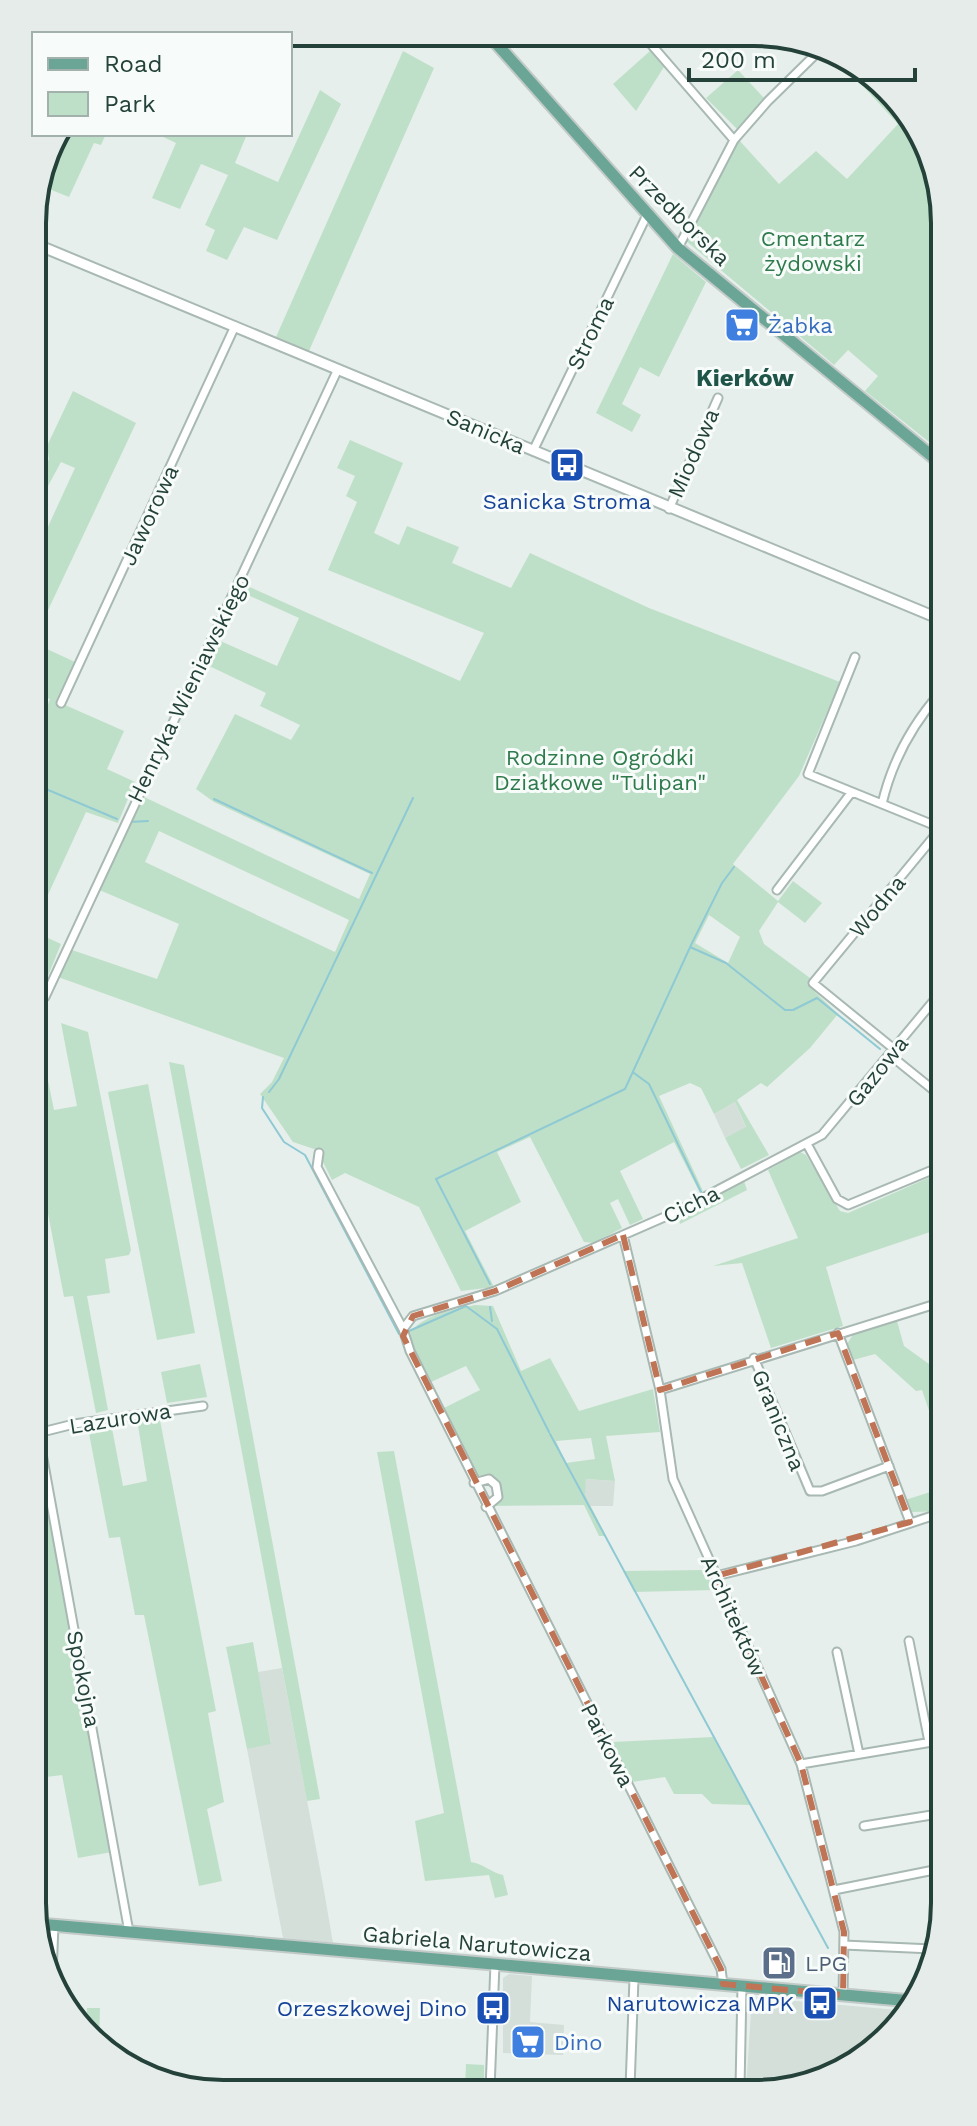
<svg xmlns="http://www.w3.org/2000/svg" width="977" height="2126" font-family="'Work Sans',sans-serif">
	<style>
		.built { fill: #d4dfda }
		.green { fill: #bfe0c8; fill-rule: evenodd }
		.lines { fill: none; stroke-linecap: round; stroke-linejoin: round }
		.stream { stroke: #8ec9d4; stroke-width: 2 }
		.minor-casing { stroke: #a8b8b2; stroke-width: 11 }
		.tertiary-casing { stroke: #a8b8b2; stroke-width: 13 }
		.primary-casing { stroke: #c2cac8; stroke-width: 15 }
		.minor { stroke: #fff; stroke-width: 7 }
		.tertiary { stroke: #fff; stroke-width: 9 }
		.primary { stroke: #6aa596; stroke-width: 11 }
		.marked { fill: none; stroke: #c07456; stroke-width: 6; stroke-dasharray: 16 10; stroke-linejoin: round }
		.labels { text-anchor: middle; stroke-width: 6; stroke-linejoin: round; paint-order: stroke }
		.street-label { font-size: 22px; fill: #24423a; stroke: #f7fbf9 }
		.park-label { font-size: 22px; fill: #2d7a4b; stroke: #f7fbf9 }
		.shop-label { font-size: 22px; fill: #366cbe; stroke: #f7fbf9; text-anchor: start }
		.transit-label { font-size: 22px; fill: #164399; stroke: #f7fbf9; text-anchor: end }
		.service-label { font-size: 22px; fill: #4e5e75; stroke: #f7fbf9; text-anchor: start }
		.neighbourhood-label { font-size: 24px; font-weight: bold; fill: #1f5548; stroke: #f7fbf9 }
		.rim { fill: none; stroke: #24423a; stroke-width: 4 }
	</style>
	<rect width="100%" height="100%" fill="#e6efeb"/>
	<path class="built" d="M735,1102l11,26 -21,10 -11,-24z
		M586,1479l29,2 -2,25h-23l-6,-11z
		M282,1668l41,217 10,58 -50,-5 -36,-189 24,-6 -13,-71z
		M509,1974l23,2 -2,46 34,3 -1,30 -60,-2v-75z
		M752,1997l157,14 -4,9 -101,67 -58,1z"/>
	<path class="green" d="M403,51l31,17 -125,283 -33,-14z
		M650,51l14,16 -28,44 -23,-27z
		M837,58l43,22 58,93 1,277 -74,-59 13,-15 -30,-26 -14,15 -149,-125 54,-100 40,44 37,-33 31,28 51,-55z
		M738,70l27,29 -28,30 -31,-31z
		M320,90l21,14 -64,136 -33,-13 -17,33 -21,-9 9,-21 -10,-5 23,-50 -27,-11 -21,45 -28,-11 24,-55 -19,-9h90l-12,29 43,19z
		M56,134h50l-5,11 -7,-2 -25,54 -30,-12z
		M673,254l33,28 -47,95 -19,-10 -18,37 19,11 -9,17 -36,-19z
		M73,391l63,32 -102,217v-83l41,-89 -14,-6 -27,50 -1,-16 16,-37 -2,-13z
		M350,440l53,23 -29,70 25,12 8,-19 52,21 -7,16 59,25 19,-35 119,55 191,74 -41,94 -66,88 45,37 15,-20 29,22 -17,20 -27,-21 -19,29 5,13 46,34 5,14 23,22 -28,34 -43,39 -6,-4 -24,17 32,55 -28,14 -16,-31 21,-11 -11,-25 -21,12 -13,-26 -11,-5 -31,13 44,95 -3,2 -26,-51 -54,29 23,48 -13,6 -12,-26 -8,4 12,25 -28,15 -10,-1 -54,-105 -33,15 24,50 -56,29 29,56 -33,4 -42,-84 -74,-34 -13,7 -15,-30 -24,-8 -33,-48 12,-12 12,-24 -226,-81 14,-27 85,29 22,-55 -82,-35 45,-93 217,103 11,-25 -156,-72 -18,-13 39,-75 56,26 9,-15 -40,-19 6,-13 -61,-29 13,-24 59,26 22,-48 -60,-27 4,-7 217,97 24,-48 -156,-63 29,-68 -11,-6 9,-20 -18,-8zM159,831l190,89 -14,32 -190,-90zM709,915l31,22 -12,26 -33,-20z
		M34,643l41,19 -19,39 68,30 -17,38 28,13 -17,41 -32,-11 -51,111 -1,-183 16,-41 -16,-5z
		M35,932l26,12 -20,49 -6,5z
		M35,1016l19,94 23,-4 -16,-83 27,9 43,218 -2,5 -24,4 5,34 -23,3 21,114 -12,3 -23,-117 -9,1 -28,-146z
		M169,1062l15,3 136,734 -13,2z
		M148,1084l47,249 -38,7 -49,-248z
		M800,1152l6,3 34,56 8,2 94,-41v56l-116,39 17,59 -72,22 -29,-85 -29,3 85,-28 -30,-68z
		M744,1181l3,9 -67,34 -3,-9z
		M475,1305l18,1 28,65 29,-13 29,53 74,-22 7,43 -54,4 9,45 -29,-2 -1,16 21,41h-7l-15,-31 -90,1 6,-11 -11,-19 -14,1 -31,-69 36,-18 -14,-24 -35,16 -19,-36 -2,-14c16,-18 42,-22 65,-27zM591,1438l4,21 -29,4 -10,-22z
		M897,1321l7,25 25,18 14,17v71l-21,-62 -6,1 -41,-37 -22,6 -6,-16 7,-11z
		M200,1364l7,33 -40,6 -6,-31z
		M159,1415l57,296 -8,2 16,89 -17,7 15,72 -23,5 -55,-271h-9l-15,-78 -11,1 -21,-110 23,-5 12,63 24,-5 -10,-62z
		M394,1451l77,411c13,2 19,10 32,13l5,20 -13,3 -6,-23 -64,6 -10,-60 29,-8 -67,-361z
		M943,1488v23l-31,1 -7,-12z
		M44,1490l68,362 -34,6 -16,-83 -24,3 -1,-287z
		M705,1570l9,20 -80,2 -11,-21z
		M253,1642l18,102 -24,5 -21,-102z
		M713,1737l37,68 -38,-1 -10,-10h-28l-9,-17 -33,5 -19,-40z
		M87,2008h13l-1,39 -12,-17z
		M466,2064l18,1v24h-19z"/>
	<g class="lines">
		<path class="stream" d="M34,784l83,35
			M214,799l158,74
			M129,822l19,-1
			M690,947l36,16 59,47h8l24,-12 63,51
			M634,1073l15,11 52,108
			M269,1092l10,-13 134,-281
			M263,1097l-1,11 22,34 21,13 94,179
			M490,1284l-54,-105 189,-90 67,-146 30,-60 12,-16
			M490,1307l2,14
			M409,1331l57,-25 31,23 52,103
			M550,1434l278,514"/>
		<defs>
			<path id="minor" d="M643,35l91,105
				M678,248l56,-108 34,-39 52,-51
				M533,451l114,-236
				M669,509l49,-111
				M855,657l-47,117 133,54
				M61,703l174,-377
				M882,804c10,-43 29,-78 58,-111
				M777,890l74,-97
				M35,1002l10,-5 293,-628
				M894,1049l-81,-66 128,-155
				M890,1055l52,42
				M807,1144l30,55 11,6 94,-39
				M319,1153l-2,14 86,162
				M623,1235l37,155 13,89 128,285 43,168 -1,63
				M838,1333l72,189
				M754,1358l56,133h12l67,-25
				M660,1390l282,-88
				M37,1426l92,506
				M38,1433l36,-9 129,-18
				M474,1483l15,-4 7,6 2,12 -12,10
				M716,1576l140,-35 76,-25h11
				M909,1641l20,101
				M837,1652l22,102
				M801,1764l143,-24
				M864,1826l80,-13
				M834,1890l110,-22
				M844,1945l88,4
				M52,1974l2,-49
				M723,1984l-2,-15 -311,-618 -7,-22 10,-13 82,-25 181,-79 146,-77 119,-143
				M630,2088l4,-110
				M740,2088l2,-102
				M490,2089l5,-125"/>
			<path id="tertiary" d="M33,243l907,376"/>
			<path id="primary" d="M488,34l190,214 261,214
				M39,1924l873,77"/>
		</defs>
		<use href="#minor" class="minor-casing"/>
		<use href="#tertiary" class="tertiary-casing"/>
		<use href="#primary" class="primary-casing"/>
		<use href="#minor" class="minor"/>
		<use href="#tertiary" class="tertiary"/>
		<use href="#primary" class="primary"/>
	</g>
	<path class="marked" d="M623,1235l37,155 178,-57 72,189 -194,54 85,188 43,168 -1,63 -120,-11 -2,-15 -318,-633 10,-20 82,-25z"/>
	<defs>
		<symbol id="supermarket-square" viewBox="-11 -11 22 22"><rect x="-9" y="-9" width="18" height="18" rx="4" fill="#3f7fe0" stroke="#f7fbf9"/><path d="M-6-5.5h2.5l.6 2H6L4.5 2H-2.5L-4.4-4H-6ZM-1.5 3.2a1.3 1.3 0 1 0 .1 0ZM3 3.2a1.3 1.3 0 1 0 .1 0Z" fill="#fff"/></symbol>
		<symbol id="bus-square" viewBox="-11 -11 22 22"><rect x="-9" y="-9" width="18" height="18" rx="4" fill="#1a4fb4" stroke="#f7fbf9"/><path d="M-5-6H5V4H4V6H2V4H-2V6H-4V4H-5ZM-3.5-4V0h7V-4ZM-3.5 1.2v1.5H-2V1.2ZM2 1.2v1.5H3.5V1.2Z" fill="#fff"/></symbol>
		<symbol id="fuel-square" viewBox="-11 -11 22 22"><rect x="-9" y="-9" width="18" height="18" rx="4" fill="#5c6f8a" stroke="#f7fbf9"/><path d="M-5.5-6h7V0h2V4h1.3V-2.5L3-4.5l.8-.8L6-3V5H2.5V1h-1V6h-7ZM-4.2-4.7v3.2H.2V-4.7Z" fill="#fff"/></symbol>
	</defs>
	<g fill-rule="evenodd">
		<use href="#supermarket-square" x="722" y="305" width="40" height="40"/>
		<use href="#bus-square" x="547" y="445" width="40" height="40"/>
		<use href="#fuel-square" x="759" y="1943" width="40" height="40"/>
		<use href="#bus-square" x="800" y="1983" width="40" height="40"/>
		<use href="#bus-square" x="473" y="1988" width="40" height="40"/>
		<use href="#supermarket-square" x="508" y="2022" width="40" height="40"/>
	</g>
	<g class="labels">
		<g class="street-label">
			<text transform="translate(680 215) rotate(45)" y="8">Przedborska</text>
			<text transform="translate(590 333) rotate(-64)" y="8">Stroma</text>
			<text transform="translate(486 431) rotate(23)" y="8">Sanicka</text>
			<text transform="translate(693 453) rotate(-66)" y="8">Miodowa</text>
			<text transform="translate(149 515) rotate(-65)" y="8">Jaworowa</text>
			<text transform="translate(188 688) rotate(-64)" y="8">Henryka Wieniawskiego</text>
			<text transform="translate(877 906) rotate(-50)" y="8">Wodna</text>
			<text transform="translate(877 1071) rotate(-51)" y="8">Gazowa</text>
			<text transform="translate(691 1204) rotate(-26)" y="8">Cicha</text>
			<text transform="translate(120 1418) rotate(-9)" y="8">Lazurowa</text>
			<text transform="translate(779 1420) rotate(68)" y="8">Graniczna</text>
			<text transform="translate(734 1616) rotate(66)" y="8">Architektów</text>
			<text transform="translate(84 1679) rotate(79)" y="8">Spokojna</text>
			<text transform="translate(608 1745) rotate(63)" y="8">Parkowa</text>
			<text transform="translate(477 1943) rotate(5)" y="8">Gabriela Narutowicza</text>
		</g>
		<g class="park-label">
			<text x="813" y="246">Cmentarz<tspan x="813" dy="25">żydowski</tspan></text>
			<text x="600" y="765">Rodzinne Ogródki<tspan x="600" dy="25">Działkowe "Tulipan"</tspan></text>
		</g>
		<g class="shop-label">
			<text x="768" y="333">Żabka</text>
			<text x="554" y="2050">Dino</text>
		</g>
		<g class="transit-label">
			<text x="567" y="509" text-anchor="middle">Sanicka Stroma</text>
			<text x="794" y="2011">Narutowicza MPK</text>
			<text x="467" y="2016">Orzeszkowej Dino</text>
		</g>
		<g class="service-label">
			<text x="805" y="1971">LPG</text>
		</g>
		<g class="neighbourhood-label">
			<text x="745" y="386">Kierków</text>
		</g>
	</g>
	<path d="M0 0H977V2126H0ZM223 46H754A177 177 0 0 1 931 223V1903A177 177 0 0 1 754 2080H223A177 177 0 0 1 46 1903V223A177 177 0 0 1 223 46Z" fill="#e6ecea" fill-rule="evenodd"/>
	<path class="rim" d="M223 46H754A177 177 0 0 1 931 223V1903A177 177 0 0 1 754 2080H223A177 177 0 0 1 46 1903V223A177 177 0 0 1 223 46Z"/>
	<rect x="32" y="32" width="260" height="104" fill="#f7fbf9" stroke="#a3b1ad" stroke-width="2"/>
	<rect x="48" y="58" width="40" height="12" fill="#6aa596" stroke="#a3b1ad" stroke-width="2"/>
	<text x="104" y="72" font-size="24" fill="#24423a">Road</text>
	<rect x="48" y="92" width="40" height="24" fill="#bfe0c8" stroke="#a3b1ad" stroke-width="2"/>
	<text x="104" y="112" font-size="24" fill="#24423a">Park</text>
	<path d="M689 68v12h226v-12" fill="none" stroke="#24423a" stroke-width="4"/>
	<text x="701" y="68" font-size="24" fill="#24423a" stroke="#f7fbf9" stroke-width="6" paint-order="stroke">200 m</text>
</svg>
